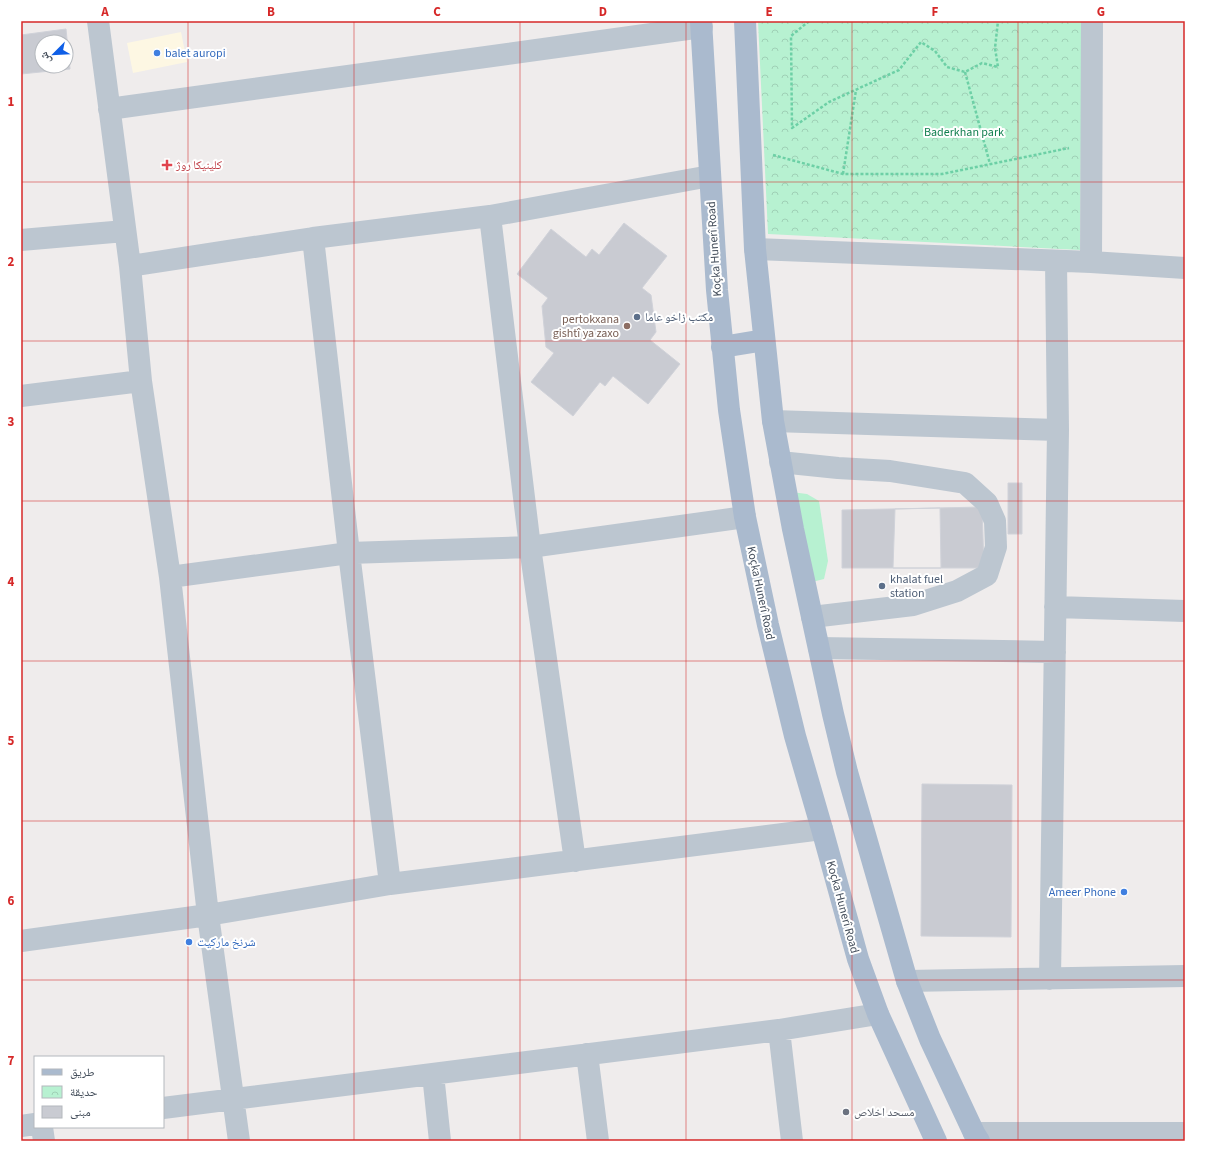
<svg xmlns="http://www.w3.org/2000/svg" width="1206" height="1162" font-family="'Source Sans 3','Noto Naskh Arabic',sans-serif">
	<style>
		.commercial { fill: #fdf7e3 }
		.green { fill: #b7f1d1 }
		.park { fill: url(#park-crowns) }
		.building { fill: #c9cbd2; stroke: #d0d2d9; fill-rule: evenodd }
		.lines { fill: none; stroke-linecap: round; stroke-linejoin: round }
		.path { stroke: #6dd0a6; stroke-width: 2.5; stroke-dasharray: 3 2; stroke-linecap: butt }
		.minor { stroke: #bcc6d0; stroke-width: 22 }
		.major { stroke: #aabace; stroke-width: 22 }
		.grid { fill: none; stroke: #d62828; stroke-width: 1; stroke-opacity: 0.55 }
		.shop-dot { fill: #3f7fe0; stroke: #fff; stroke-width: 1.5 }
		.health-dot { fill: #e0444e; stroke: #fff; stroke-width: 1.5 }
		.service-dot { fill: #5c6f8a; stroke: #fff; stroke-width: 1.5 }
		.education-dot { fill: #8d6e63; stroke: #fff; stroke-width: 1.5 }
		.worship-dot { fill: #6b7280; stroke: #fff; stroke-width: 1.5 }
		.labels { text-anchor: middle; stroke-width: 4; stroke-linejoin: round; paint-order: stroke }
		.shop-label { font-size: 12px; fill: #366cbe; stroke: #fff; text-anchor: start }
		.park-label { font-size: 12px; fill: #117f4f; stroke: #fff }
		.health-label { font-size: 12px; fill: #be3a42; stroke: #fff; text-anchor: start }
		.street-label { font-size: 12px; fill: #444e5b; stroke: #fff }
		.service-label { font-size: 12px; fill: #4e5e75; stroke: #fff; text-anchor: start }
		.education-label { font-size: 12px; fill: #785e54; stroke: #fff; text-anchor: end }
		.worship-label { font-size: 12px; fill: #5b616d; stroke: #fff; text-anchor: start }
		.neatline { fill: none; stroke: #d62828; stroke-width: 1.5 }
		.grid-label { font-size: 13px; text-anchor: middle; font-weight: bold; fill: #d62828 }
	</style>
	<defs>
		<pattern id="park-crowns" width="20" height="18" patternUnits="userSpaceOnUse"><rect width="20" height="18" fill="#b7f1d1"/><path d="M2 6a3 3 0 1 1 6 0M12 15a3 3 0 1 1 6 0" fill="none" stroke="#9fd0b6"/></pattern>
	</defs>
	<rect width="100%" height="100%" fill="#efecec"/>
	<path class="commercial" d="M181,32l6,30 -54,11 -6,-30z"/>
	<path class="green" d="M791,492l16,2 12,7 9,60 -4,18 -20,5z"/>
	<path class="park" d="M758,21h324l-2,229 -312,-16z"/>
	<path class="building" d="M66,29l4,40 -49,5v-39zM42,42h24v24h-24z
		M624,223l43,33 -25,32 9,7 5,37 -6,8 30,24 -32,40 -35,-28 -8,10 -5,-4 -27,34 -42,-34 23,-29 -8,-6 -4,-41 6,-8 -31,-24 34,-45 35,28 6,-8 7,6z
		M1008,483h14v51h-14z
		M982,507l2,61h-142v-58z
		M940,508l1,60h-48l2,-59z
		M922,784l90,1 -1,152 -90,-1z"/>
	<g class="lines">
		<path class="path" d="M809,21l-18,15 1,92 37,-26 70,-32 22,-28 14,9 12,16 18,5 17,-9 16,4 -3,-19 3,-27
			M965,72l25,92
			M773,155l70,19h99l127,-26
			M843,174l13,-84"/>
		<path class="minor" d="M98,21l32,245 11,115 29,196 38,338 31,226
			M109,109l593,-82
			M490,216l40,331 45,314
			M313,238l36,315 41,331
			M21,240l104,-9
			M755,249l336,13 94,6
			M1091,262l1,-241
			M130,266l183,-28 177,-22 220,-40
			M21,396l120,-15
			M773,421l285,9
			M780,462l58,6 52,3 75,12 22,20 8,18 1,26 -9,28 -30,16 -44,14 -101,12
			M170,577l179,-24 181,-6 215,-30
			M1055,607l130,4
			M819,648l236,4
			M21,941l187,-26 182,-31 432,-55
			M1050,979l8,-549 -2,-169
			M907,981l278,-5
			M779,1030l13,111
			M587,1054l11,87
			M433,1074l7,67
			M163,1108l616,-78 99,-16
			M21,1126l14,-2
			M42,1127l2,14
			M974,1133h211"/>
		<path class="major" d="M701,21l16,269 12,120 16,107 23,108 27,111 27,93 36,130 20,55 58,127
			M745,21l10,228 18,172 20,108 40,185 14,58 60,209 23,58 44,94 5,8
			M722,347l42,-7"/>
	</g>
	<path class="grid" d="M188,21v1120M354,21v1120M520,21v1120M686,21v1120M852,21v1120M1018,21v1120M21,182h1164M21,341h1164M21,501h1164M21,661h1164M21,821h1164M21,980h1164"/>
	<g class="shop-dot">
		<circle cx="157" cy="53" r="4"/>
		<circle cx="1124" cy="892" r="4"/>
		<circle cx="189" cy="942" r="4"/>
	</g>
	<path class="health-dot" d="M165 159h4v4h4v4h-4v4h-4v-4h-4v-4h4z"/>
	<g class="service-dot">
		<circle cx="637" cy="317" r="4"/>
		<circle cx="882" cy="586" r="4"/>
	</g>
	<circle class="education-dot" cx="627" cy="326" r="4"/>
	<circle class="worship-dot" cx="846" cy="1112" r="4"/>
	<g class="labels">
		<g class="shop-label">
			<text x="165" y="57">balet auropi</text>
			<text x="1116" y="896" text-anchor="end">Ameer Phone</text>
			<text x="197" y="946">شرنخ ماركيت</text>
		</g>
		<g class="park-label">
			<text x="964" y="136">Baderkhan park</text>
		</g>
		<g class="health-label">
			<text x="176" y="169">كلينيكا روژ</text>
		</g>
		<g class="street-label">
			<text transform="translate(714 249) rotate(-94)" y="4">Koçka Hunerî Road</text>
			<text transform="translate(761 593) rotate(78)" y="4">Koçka Hunerî Road</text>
			<text transform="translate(843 907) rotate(75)" y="4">Koçka Hunerî Road</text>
		</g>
		<g class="service-label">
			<text x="645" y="321">مكتب زاخو عاما</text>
			<text x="890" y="583">khalat fuel<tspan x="890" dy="14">station</tspan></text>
		</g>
		<g class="education-label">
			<text x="619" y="323">pertokxana<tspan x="619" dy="14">gishtî ya zaxo</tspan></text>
		</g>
		<g class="worship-label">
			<text x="854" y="1116">مسحد اخلاص</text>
		</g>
	</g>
	<rect width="1206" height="1162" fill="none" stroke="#ffffff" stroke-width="44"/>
	<rect x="34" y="1056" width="130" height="72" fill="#ffffff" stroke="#b4b8bd"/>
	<rect x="42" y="1069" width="20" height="6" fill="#aabace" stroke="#b4b8bd"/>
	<text x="70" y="1076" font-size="12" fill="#444e5b">طريق</text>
	<rect x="42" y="1086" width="20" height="12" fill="url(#park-crowns)" stroke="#b4b8bd"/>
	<text x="70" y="1096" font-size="12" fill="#444e5b">حديقة</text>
	<rect x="42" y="1106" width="20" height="12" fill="#c9cbd2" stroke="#b4b8bd"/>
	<text x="70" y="1116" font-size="12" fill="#444e5b">مبنى</text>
	<g transform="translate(54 54) rotate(246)"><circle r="19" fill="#ffffff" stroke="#b4b8bd"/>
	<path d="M0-3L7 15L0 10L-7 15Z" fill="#0f5fe7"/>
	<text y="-6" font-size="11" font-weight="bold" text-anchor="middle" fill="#444e5b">ش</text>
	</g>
	<rect x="22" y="22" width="1162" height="1118" class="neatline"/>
	<g class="grid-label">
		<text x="105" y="16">A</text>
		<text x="271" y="16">B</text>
		<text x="437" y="16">C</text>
		<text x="603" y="16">D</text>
		<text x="769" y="16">E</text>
		<text x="935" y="16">F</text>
		<text x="1101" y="16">G</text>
		<text x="11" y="106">1</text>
		<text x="11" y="266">2</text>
		<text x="11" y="426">3</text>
		<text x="11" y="586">4</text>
		<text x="11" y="745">5</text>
		<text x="11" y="905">6</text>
		<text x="11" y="1065">7</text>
	</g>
</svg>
